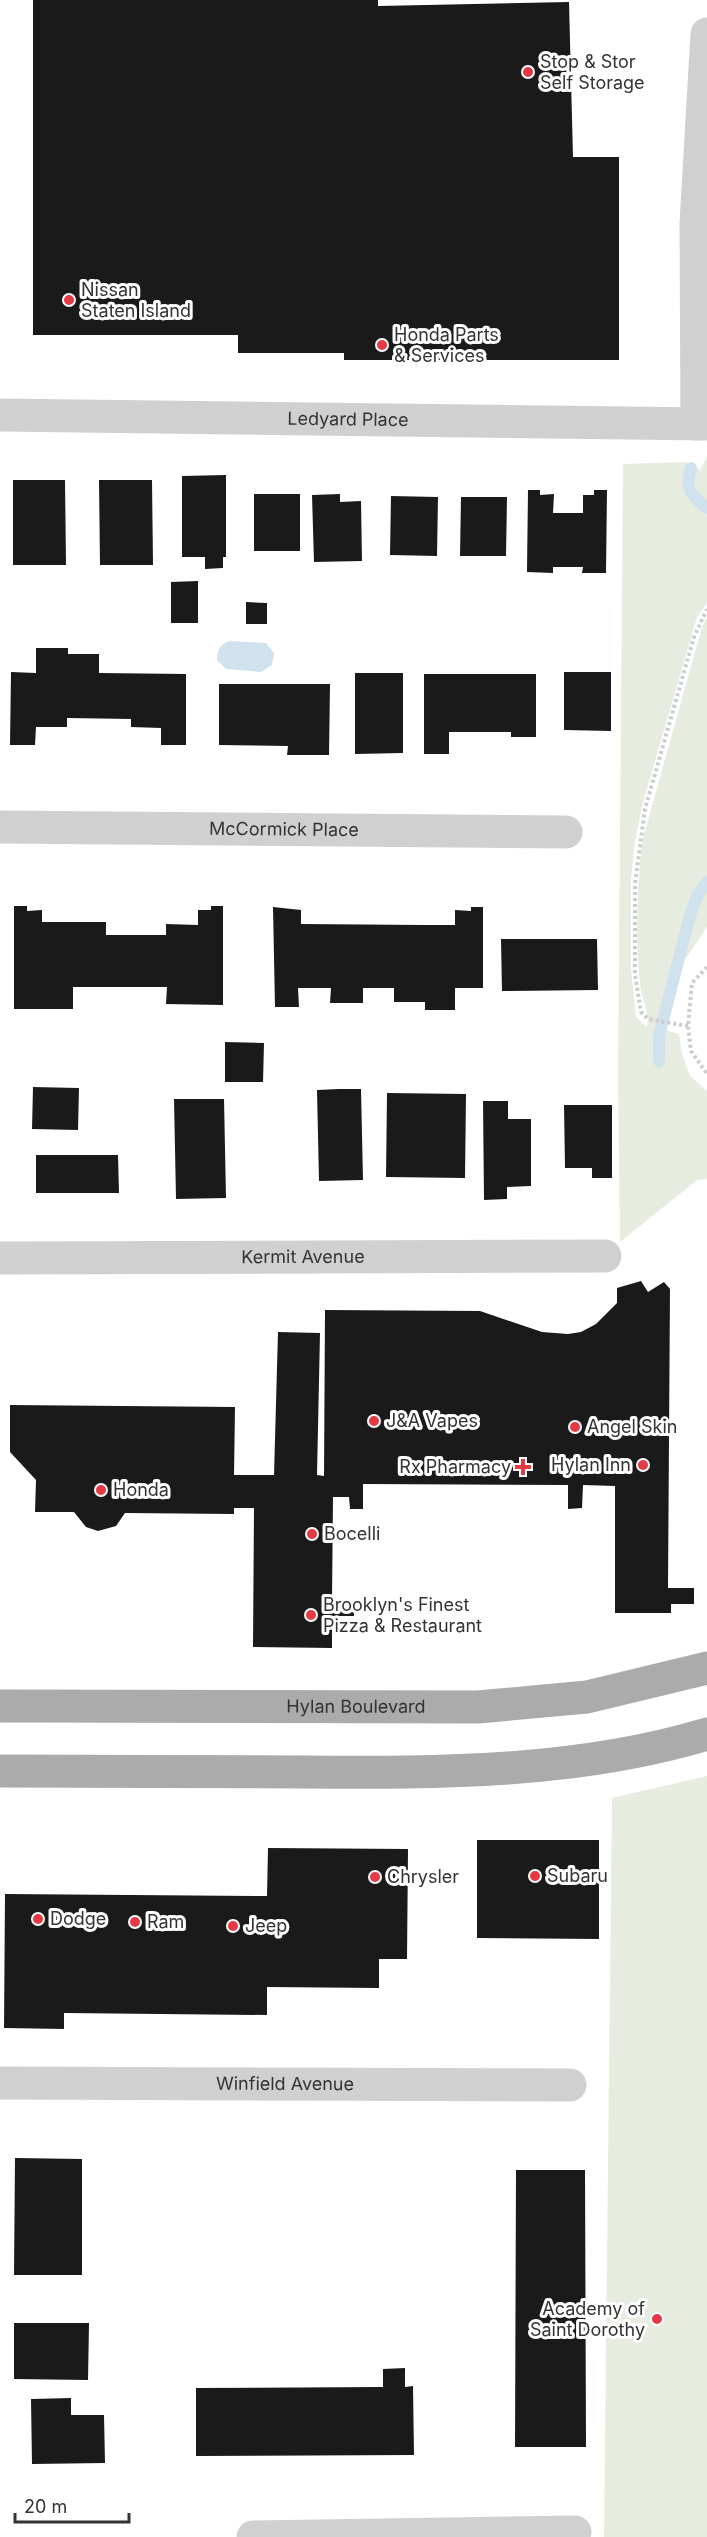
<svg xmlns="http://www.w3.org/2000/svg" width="707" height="2537" font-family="Inter,sans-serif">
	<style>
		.green { fill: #e6ecdf }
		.water { fill: #cfe2ee }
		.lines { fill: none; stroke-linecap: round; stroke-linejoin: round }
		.stream { stroke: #cfe2ee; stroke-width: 12 }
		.building { fill: #1a1a1a }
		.path { stroke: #cdcdcd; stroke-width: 4; stroke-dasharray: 3 3; stroke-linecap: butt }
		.street { stroke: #d0d0d0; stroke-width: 33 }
		.primary { stroke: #ababab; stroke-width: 33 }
		.poi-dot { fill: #e63946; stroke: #fff; stroke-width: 2 }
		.labels { text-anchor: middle; stroke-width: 6; stroke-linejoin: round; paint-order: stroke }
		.poi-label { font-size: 18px; fill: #333; stroke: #fff; text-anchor: start }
		.street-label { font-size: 18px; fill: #333; stroke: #fff }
	</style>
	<rect width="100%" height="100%" fill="#fff"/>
	<path class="green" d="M707,456v147l-10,14 -55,189 -7,35 -4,38v90l5,48 11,10c3,-16 -6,-28 -7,-44 -5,-43 -3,-103 3,-145l59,-211 5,-10v310l-23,34 -19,69 14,4 3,20 8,22 17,15v88l-10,1 -77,62 -2,-164 5,-614 64,-2 13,8z
		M707,1776v761h-103l8,-739z"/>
	<path class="water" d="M230,641l36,2 8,10 -2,12 -11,7 -35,-3 -9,-9c0,-10 3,-16 13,-19z"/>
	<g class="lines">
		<path class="stream" d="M691,468c-7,21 0,27 16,40
			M659,1061v-25l31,-121 7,-19 10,-14"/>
	</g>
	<path class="building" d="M33,0h345v6l191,-4 4,155h46v203h-275v-7h-106v-18h-205z
		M226,475v82h-3v11l-18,1v-12h-23v-81z
		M13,480h52l1,85h-53z
		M99,480h53l1,85h-53z
		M528,490h12v5l14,-1 -1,19h30v-18h11v-5h13l-1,83h-24l1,-6h-30v6l-26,-1z
		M254,494h46v57h-46z
		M340,494v8l21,-1 1,60 -48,1 -2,-67z
		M391,496l47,1 -1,59 -47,-1z
		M461,497h46l-1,59h-46z
		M198,581v42h-27v-41z
		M246,602l21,1v21h-21z
		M36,648h32v6h31v19l87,1v71h-25v-17l-30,-1v-8l-64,-1v9h-31l-1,18h-25l1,-73 25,1z
		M564,672h47v59l-47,-1z
		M355,673h48v80l-48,1z
		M424,674h112v63h-25v-5h-62v22h-25z
		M219,684h111l-1,71h-42l1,-9 -69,-1z
		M14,906h13v5l15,-1v12h64v13h60v-11l32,1v-15h13v-4h12v99l-57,-1 1,-17h-94v22h-59z
		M273,907l28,3v14l124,1h30v-15l16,1v-4h12v81h-28v22h-30v-8h-31v-14h-31v15h-33l1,-15h-33l1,19h-24z
		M501,939h96l1,51 -96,1z
		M225,1042l39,1 -1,39h-38z
		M33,1087l46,1 -1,42 -46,-1z
		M339,1089h22l2,91 -44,1 -2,-91z
		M387,1093l79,1 -1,84 -79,-1z
		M174,1099h50l2,99 -50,1z
		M483,1101h25v18h23v67l-24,1v12l-23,1z
		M564,1105h48v73h-20v-10h-27z
		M36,1155h82l1,38h-83z
		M641,1281l7,11 16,-10 6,7 -2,299h26v16h-23v9h-56v-127l-32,-1 -1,23 -14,1v-24l-205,-1v25h-13l-1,-12h-16l-1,105h22v14h-22v32l-79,-1 1,-139h-20v6l-109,-1 -9,13 -18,5 -12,-4 -12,-15h-39l1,-32 -26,-28v-47l225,2 -1,68h40l4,-143 42,1 -3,142 7,1 1,-166 155,1 62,21 26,2 13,-2 15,-8 21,-21v-15z
		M477,1840h122v99l-122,-1z
		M268,1848l140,1 -1,110h-28v29l-112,-1v28l-203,-2v16l-60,-1 1,-134 262,2z
		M15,2158l67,1v116h-68z
		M516,2170h69l1,277h-71z
		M14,2323h75l-1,57 -74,-1z
		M405,2368v19l8,-1 1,69 -218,1v-68l187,-1v-18z
		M71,2398v17h33l1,48 -73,1 -1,-65z"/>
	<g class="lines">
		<path class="path" d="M707,967l-15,16 -4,43 3,25 16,23
			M688,1026l-40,-7 -7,-7 -6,-37v-91l10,-75 49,-172 13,-28"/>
		<g class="street">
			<path id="s1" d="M0,415l707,9"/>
			<path d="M697,424l-1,-201 11,-189"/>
			<path id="s2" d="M0,827l566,5"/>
			<path id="s3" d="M0,1258l605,-2"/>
			<path id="s4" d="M0,2083l570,2"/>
			<path d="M253,2537l322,-5"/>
		</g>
		<g class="primary">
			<path id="s5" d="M0,1706l478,1 109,-10 120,-29"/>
			<path d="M0,1771c102,0 203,1 305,1 135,1 272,1 402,-38"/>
		</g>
	</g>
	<g class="poi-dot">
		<circle cx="528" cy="72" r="6"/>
		<circle cx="69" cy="300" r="6"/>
		<circle cx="382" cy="345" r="6"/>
		<circle cx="374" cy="1421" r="6"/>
		<circle cx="575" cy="1427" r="6"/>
		<circle cx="643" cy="1465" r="6"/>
		<path d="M520 1458h6v6h6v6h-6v6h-6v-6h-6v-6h6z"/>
		<circle cx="101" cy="1490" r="6"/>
		<circle cx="312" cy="1534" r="6"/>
		<circle cx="311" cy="1615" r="6"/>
		<circle cx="535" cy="1876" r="6"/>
		<circle cx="375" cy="1877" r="6"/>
		<circle cx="38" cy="1919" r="6"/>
		<circle cx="135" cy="1922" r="6"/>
		<circle cx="233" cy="1926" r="6"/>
		<circle cx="657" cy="2319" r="6"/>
	</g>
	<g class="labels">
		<g class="poi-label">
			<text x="540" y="68">Stop &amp; Stor<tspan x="540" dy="21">Self Storage</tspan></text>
			<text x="81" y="296">Nissan<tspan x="81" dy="21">Staten Island</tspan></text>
			<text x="394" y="341">Honda Parts<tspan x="394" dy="21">&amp; Services</tspan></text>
			<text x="386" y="1427">J&amp;A Vapes</text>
			<text x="587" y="1433">Angel Skin</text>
			<text x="631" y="1471" text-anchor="end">Hylan Inn</text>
			<text x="511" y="1473" text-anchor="end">Rx Pharmacy</text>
			<text x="113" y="1496">Honda</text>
			<text x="324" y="1540">Bocelli</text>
			<text x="323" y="1611">Brooklyn's Finest<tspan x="323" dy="21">Pizza &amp; Restaurant</tspan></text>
			<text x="547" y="1882">Subaru</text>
			<text x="387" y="1883">Chrysler</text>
			<text x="50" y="1925">Dodge</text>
			<text x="147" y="1928">Ram</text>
			<text x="245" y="1932">Jeep</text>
			<text x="645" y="2315" text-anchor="end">Academy of<tspan x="645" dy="21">Saint Dorothy</tspan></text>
		</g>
		<g class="street-label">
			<text dy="6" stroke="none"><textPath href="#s1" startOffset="348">Ledyard Place</textPath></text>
			<text dy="6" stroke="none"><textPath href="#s2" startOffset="284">McCormick Place</textPath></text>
			<text dy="6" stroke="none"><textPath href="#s3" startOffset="303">Kermit Avenue</textPath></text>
			<text dy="6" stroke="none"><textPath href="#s5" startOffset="356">Hylan Boulevard</textPath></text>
			<text dy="6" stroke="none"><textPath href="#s4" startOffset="285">Winfield Avenue</textPath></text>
		</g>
	</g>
	<path d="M15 2513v9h114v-9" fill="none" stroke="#333333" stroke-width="3"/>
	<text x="24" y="2513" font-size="18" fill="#333333" stroke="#ffffff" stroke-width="4.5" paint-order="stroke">20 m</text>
</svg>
